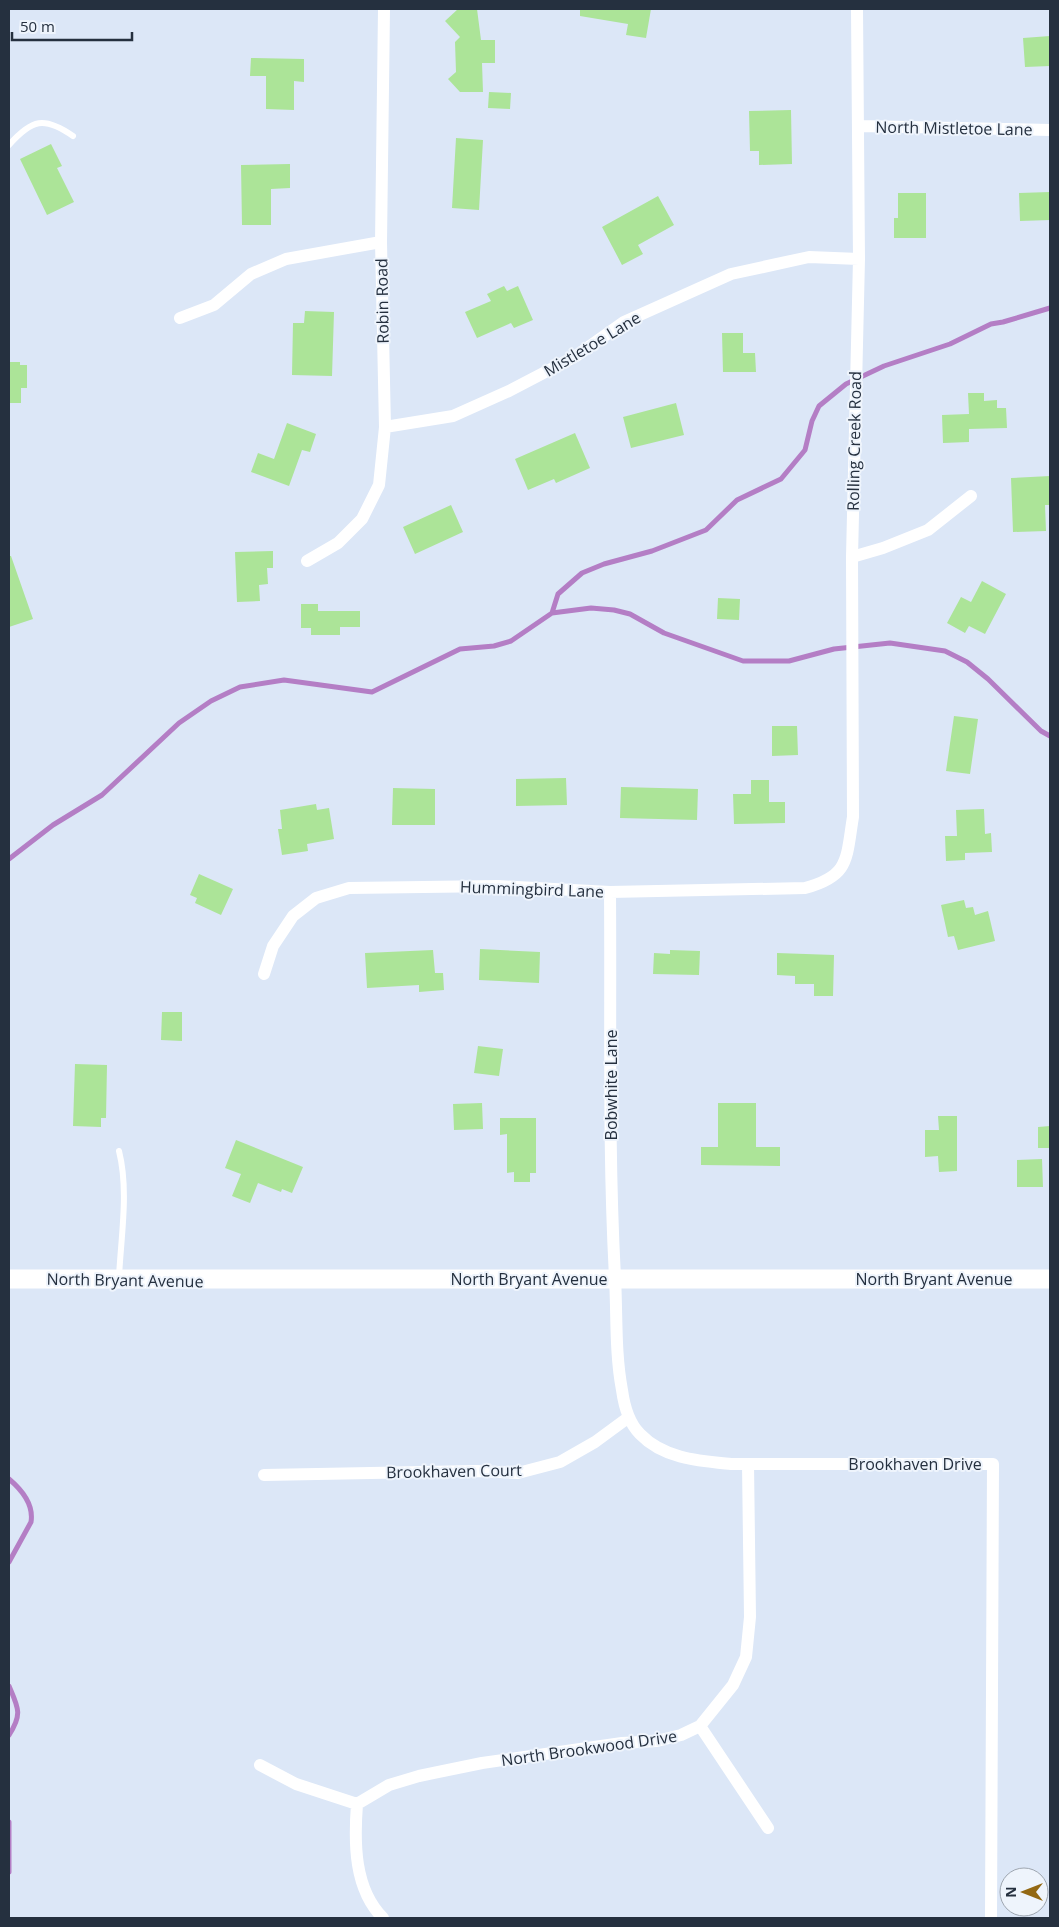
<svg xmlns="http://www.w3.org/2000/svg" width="1059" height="1927" font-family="'Open Sans',sans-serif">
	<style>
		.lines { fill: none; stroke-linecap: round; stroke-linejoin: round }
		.stream { stroke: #b47ec5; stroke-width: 5 }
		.building { fill: #ace498 }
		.lane { stroke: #fff; stroke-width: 6 }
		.street { stroke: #fff; stroke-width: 12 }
		.secondary { stroke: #fff; stroke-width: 19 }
		.labels { text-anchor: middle; stroke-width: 4; stroke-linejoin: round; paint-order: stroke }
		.street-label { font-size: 16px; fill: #25303f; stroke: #eef4fc }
	</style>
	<rect width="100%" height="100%" fill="#dce7f7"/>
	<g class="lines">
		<path class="stream" d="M552,613l6,-19 24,-21 22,-9 48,-13 54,-21 31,-30 44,-21 24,-29 7,-29 7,-15 27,-22 38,-18 66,-22 41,-20 12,-2 47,-14
			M9,859l44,-34 49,-30 77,-72 32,-22 29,-14 44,-7 88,12 88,-43 34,-3 17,-5 41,-28 39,-5 23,2 16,4 34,19 79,28h46l45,-12 56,-6 55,8 22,11 21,17 53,52 9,5
			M9,1479c13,11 25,25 22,43l-22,40
			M9,1686c9,21 14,28 0,49
			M9,1822v50"/>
	</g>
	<path class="building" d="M458,9h19l4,31h14v23h-13l1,29h-23l-12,-13 8,-7 -1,-30 5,-5 -15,-16z
		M580,9h71l-5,29 -20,-3 2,-11 -48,-8z
		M1050,36v30l-25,1 -2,-29z
		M251,58l53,1v23l-10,-1v29l-28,-1v-33h-16z
		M489,92l22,1 -1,16 -22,-1z
		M791,110l1,54 -33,1v-14h-9l-1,-40z
		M456,138l27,2 -4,70 -27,-2z
		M51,144l11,22 -5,2 17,34 -27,13 -27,-56z
		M290,164v24l-19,1v36h-29l-1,-60z
		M1050,192v28l-30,1 -1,-28z
		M898,193h28v45h-32v-20h4z
		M658,196l16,29 -36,20 5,9 -21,11 -20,-38z
		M504,286l3,5 11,-5 15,34 -19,8 -3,-5 -34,15 -12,-26 26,-11 -4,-7z
		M305,311l29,1 -2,64 -40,-1 1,-52h11z
		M722,333h21v20h12l1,19h-33z
		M9,362h11v3h7v23h-6v15h-12z
		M968,393h16v8l13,-1v8h9l1,20 -38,1v13l-26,1 -1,-28 27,-1z
		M676,403l8,32 -53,13 -8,-31z
		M287,423l29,11 -6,18 -8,-2 -13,36 -38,-14 7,-19 16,6z
		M575,433l15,35 -34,15 -2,-4 -26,11 -13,-31z
		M1050,476v29h-5l1,26 -33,1 -2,-54z
		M451,505l12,27 -48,22 -12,-27z
		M273,551v17h-6l1,16 -9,1 1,16 -23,1 -2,-50z
		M9,556h2l22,63 -24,8z
		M982,581l24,13 -21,40 -16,-8 -4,7 -18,-10 14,-26 10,5z
		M718,598l22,1 -1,21 -22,-1z
		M301,604h17v7h42v16h-20v8h-29v-7h-10z
		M954,716l24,3 -8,55 -24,-3z
		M772,726h25l1,29 -26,1z
		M566,778l1,27 -51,1v-27z
		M751,780h18v22h16v21l-51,1 -1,-30h18z
		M621,787l77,2 -1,31 -77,-2z
		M393,788l42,1v36h-43z
		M316,804l1,6 12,-2 5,31 -27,5 1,7 -26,4 -4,-26h4l-2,-19z
		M984,809l1,25 6,-1 1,19 -27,1v7l-19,1 -1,-25h12l-1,-26z
		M199,874l34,15 -12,26 -26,-12 2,-5 -7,-3z
		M964,900l2,8 7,-1 2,8 13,-4 7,30 -37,9 -4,-14 -6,1 -7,-32z
		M480,949l60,3 -1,31 -60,-3z
		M433,950l2,23h8l1,17 -25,2v-7l-52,3 -2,-35z
		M670,950l30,1 -1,24 -46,-1 1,-21 16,1z
		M777,953l57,2 -1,41h-19v-12h-19v-8l-18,-1z
		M162,1012h20v29l-21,-1z
		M478,1046l25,3 -4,27 -25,-3z
		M75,1064l32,1 -1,53h-5v9l-28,-1z
		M482,1103l1,26 -29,1 -1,-26z
		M718,1103h38v44h24v19l-79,-1v-18h17z
		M938,1116h19v55l-18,1 -1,-16 -13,1v-27h14z
		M500,1118h36v55h-6v9h-16v-10l-7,1v-39l-7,1z
		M1050,1126v22h-12v-21z
		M236,1140l67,27 -11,26 -10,-4 -1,3 -23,-9 -8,20 -18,-7 9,-22 -16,-6z
		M1042,1159l1,28h-26v-27z"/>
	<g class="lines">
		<path class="lane" d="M9,145c23,-26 35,-29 64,-9
			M119,1277c2,-41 10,-86 0,-126"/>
		<path class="street" d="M858,126l192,4
			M180,318l34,-13 37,-31 35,-15 95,-17
			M385,427l68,-11 56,-25 67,-35 48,-34 107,-48 78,-17 50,2
			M852,557l31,-9 45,-18 43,-34
			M307,561l31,-18 24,-24 17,-34 6,-58 -4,-185 3,-233
			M610,892c1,128 -2,257 5,385 2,37 0,76 7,113 2,15 7,33 18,44 24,25 60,27 91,30h262l-2,454
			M264,974l9,-28 20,-30 23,-18 33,-10 149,-2 112,6 195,-4c45,-12 41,-29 48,-71l-1,-260 7,-298 -2,-250
			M264,1475l213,-4 41,2 42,-11 35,-20 34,-25
			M700,1726l68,102
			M260,1765l36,19 61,20
			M357,1804l32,-19 30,-9 63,-13 140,-20 35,-2 24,-6 19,-9 33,-41 13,-28 4,-40 -2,-153
			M357,1804c-3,39 -3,85 26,114"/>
		<path class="secondary" d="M9,1279h1041"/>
	</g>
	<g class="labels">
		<g class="street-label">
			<text transform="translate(954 128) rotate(1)" y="6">North Mistletoe Lane</text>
			<text transform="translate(382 301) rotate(-91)" y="6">Robin Road</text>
			<text transform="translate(592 344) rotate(-31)" y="6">Mistletoe Lane</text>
			<text transform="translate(854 441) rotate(-89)" y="6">Rolling Creek Road</text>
			<text transform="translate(532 889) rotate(2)" y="6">Hummingbird Lane</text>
			<text transform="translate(611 1085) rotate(-90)" y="6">Bobwhite Lane</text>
			<text x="529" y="1285">North Bryant Avenue</text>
			<text x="934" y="1285">North Bryant Avenue</text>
			<text transform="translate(125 1280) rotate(1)" y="6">North Bryant Avenue</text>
			<text x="915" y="1470">Brookhaven Drive</text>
			<text transform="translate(454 1471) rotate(-1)" y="6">Brookhaven Court</text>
			<text transform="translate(589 1748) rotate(-8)" y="6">North Brookwood Drive</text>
		</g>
	</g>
	<rect width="1059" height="1927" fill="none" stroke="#25303f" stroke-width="20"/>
	<g transform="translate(1024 1892) rotate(270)"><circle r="24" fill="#eef4fc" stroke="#9ea6b0"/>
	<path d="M0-4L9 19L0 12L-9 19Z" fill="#936813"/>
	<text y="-8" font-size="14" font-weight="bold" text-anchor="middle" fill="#25303f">N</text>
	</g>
	<path d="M12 32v8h120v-8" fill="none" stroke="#25303f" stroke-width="2.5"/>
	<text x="20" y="32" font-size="15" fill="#25303f" stroke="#eef4fc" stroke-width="4" paint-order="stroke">50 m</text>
</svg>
